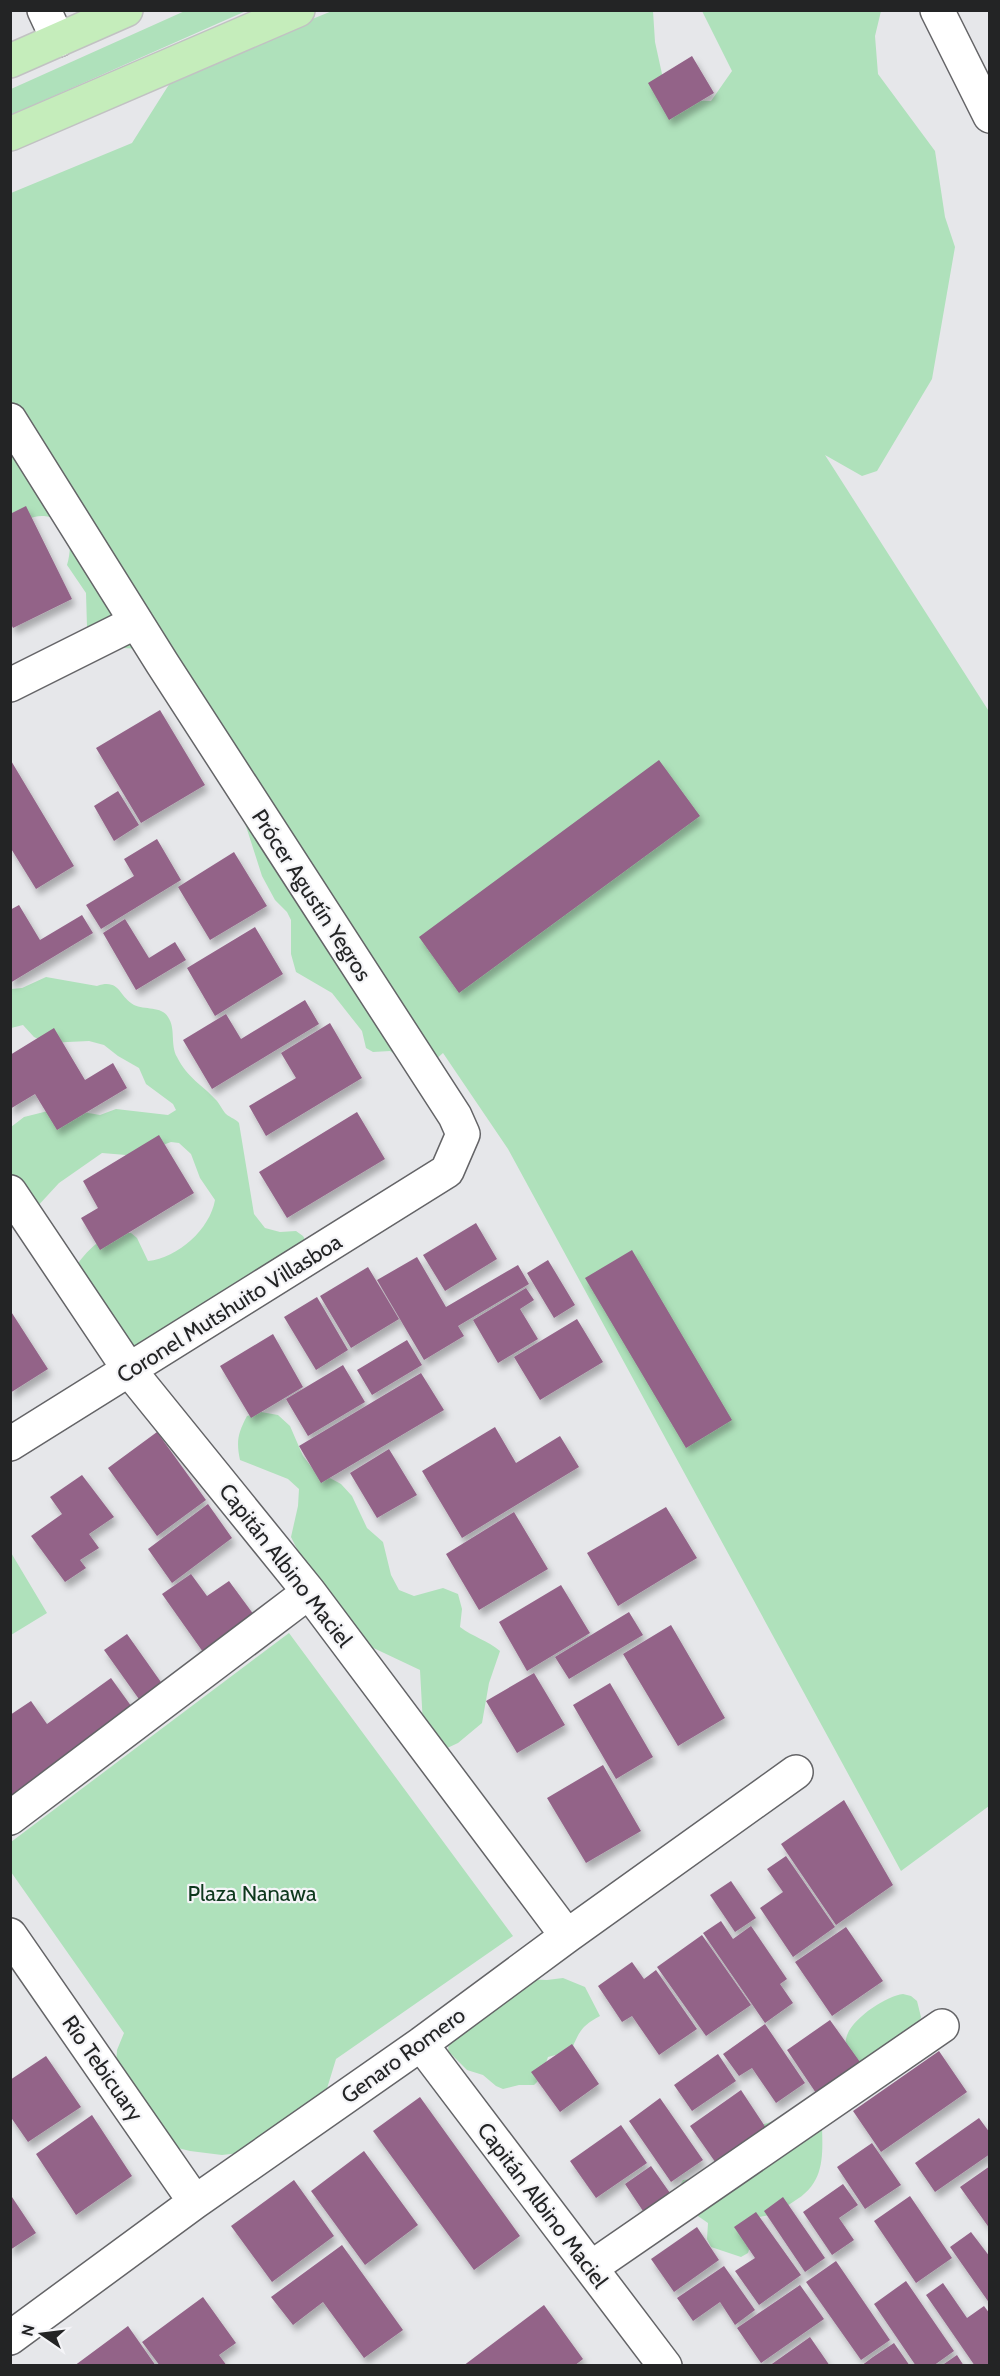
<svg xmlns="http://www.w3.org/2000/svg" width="1000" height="2376" font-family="Cabin,sans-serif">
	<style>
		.green { fill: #afe1bb }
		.building { fill: #936388; filter: url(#shadow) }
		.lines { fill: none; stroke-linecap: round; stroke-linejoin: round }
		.minor-casing { stroke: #646467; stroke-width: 36 }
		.major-casing { stroke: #c1c2c2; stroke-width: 36 }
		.minor { stroke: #fff; stroke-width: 33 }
		.major { stroke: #c5edbb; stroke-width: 33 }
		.labels { text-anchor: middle; stroke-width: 4.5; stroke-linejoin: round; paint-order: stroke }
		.street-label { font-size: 22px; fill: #232425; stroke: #f4f4f7 }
		.park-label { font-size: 22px; fill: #0e381d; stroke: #f4f4f7 }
	</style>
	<defs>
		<filter id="shadow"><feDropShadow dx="3.5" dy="6" stdDeviation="3" flood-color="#0004"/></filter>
	</defs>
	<rect width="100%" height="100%" fill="#e6e7ea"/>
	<path class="green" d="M187,10l59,1 -235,104v-26z
		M332,11h321l2,31 7,32 17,26 32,1 21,-30 -30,-60h179l-6,25 3,38 57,77 10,66 10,30 -23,132 -55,92 -15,5 -37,-21 165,258 -1,1093 -88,65 -393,-722 -65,-96 -9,8 -31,-1 -13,-9 -17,1 -7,-4 -4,-17 -30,-38 -36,-21 -5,-18v-34l-4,-8 -12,-12 -13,-24 -18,-56 -105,-171 -31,-2 -15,-5 -6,-15 -1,-34 -19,-28c6,-20 4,-46 -23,-49 -10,-1 -24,6 -33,8v-331l121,-50 43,-68z
		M46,977l51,9c23,-8 22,11 37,19 10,5 28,1 34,12 8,11 2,28 9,40 11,22 25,27 40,44 3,4 5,8 8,12 3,4 10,5 14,10l15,91 11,14 15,4 16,-1 7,5 4,7 -177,110 -59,-80c17,-24 29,-39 60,-40l6,5 11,23c30,-3 62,-32 67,-61l-15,-22 -9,-24 -12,-11 -8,-1 -30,11 -15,2 -24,-2 -43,30 -24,26 -24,3v-85l13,-10 24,-6 17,-2 35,6 16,-6 52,6 8,-5 -3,-6 -27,-20 -7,-16 -21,-12 -14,-11 -15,-4 -42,2 -13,-6 -11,-12 -12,3v-39l11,-1z
		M261,1412l17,3 12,11 13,30 10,13 28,15 11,12 15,32 16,14 8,33 8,15 15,6 29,-8 15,6 4,15 -2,18c13,10 27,13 40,24l-11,32 -7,40 -24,20 -15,7 -20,-25 -3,-55 -55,-26 -67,-93 -7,-14 7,-31 1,-17 -11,-10 -48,-19c-4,-19 -2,-27 7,-44z
		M10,1551l37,62 -36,22h-1z
		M289,1633l224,303 -177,123 -11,36 -86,58 -17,2 -32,-4 -16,-4 -58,-81 1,-16 7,-17 -113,-161v-30z
		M563,1978l22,9 15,29c-19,10 -21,16 -29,35l-23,6 -8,22 -6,6h-15l-16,4 -7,-3 -13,-11 -16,-5 -19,-19 1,-9 72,-63 26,1z
		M903,1994l8,2 6,5 4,16 -5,15 -67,50c0,-11 -5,-35 -3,-43 3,-19 40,-43 57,-45z
		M793,2115l29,12c1,32 2,57 -29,75 -14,9 -16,12 -34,15l-11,36 -7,4 -30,-10 -4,-8 1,-16 -13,-9 -16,-27 4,-7 16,-2 62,-53z"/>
	<path class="building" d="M692,56l22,37 -45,27 -21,-37z
		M26,506l46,93 -59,29 -3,-6v-108z
		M160,710l45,75 -64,38 -45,-75z
		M10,759l64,107 -38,23 -26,-42z
		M659,760l41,56 -241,177 -40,-56z
		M118,791l21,34 -25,16 -20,-35z
		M157,839l24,41 -80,49 -15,-24 48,-29 -10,-17z
		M234,852l33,54 -57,34 -32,-53z
		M19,905l21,35 42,-25 11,18 -83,50v-73z
		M125,919l24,39 26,-16 11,18 -50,30 -33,-57z
		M255,927l28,47 -68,42 -28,-48z
		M305,1000l14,24 -107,65 -29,-49 43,-26 15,25z
		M330,1023l32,55 -96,58 -17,-30 47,-28 -15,-25z
		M54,1028l31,52 28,-17 14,25 -70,42 -22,-36 -25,15v-54z
		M357,1112l28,47 -98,59 -28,-46z
		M159,1135l35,58 -94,57 -19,-32 17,-10 -15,-27z
		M476,1223l21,36 -52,32 -22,-36z
		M632,1250l100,170 -46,28 -101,-170z
		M417,1257l29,50 72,-42 11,19 -71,42 6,10 -40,24 -47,-80z
		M548,1260l27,45 -21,13 -27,-45z
		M368,1267l31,52 -48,29 -31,-52z
		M526,1288l8,12 -14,9 18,30 -40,24 -25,-43z
		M317,1297l31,53 -32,20 -32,-53z
		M10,1310l38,59 -38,24z
		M577,1319l26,43 -63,38 -26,-43z
		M273,1334l30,53 -52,31 -31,-52z
		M407,1340l15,25 -50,30 -15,-25z
		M343,1365l22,37 -57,34 -22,-37z
		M421,1373l23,37 -123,73 -22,-37z
		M495,1427l21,36 44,-27 19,31 -117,71 -40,-67z
		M157,1432l49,68 -49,36 -49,-68z
		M389,1449l28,46 -40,23 -27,-45z
		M82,1475l32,42 -25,17 10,14 -19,12 6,8 -21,14 -34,-46 31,-22 -12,-17z
		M208,1504l24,34 -60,45 -24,-34z
		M666,1507l31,51 -79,48 -31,-53z
		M514,1512l34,57 -69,41 -33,-56z
		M191,1574l16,22 22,-15 25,34 -51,37 -41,-58z
		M561,1585l29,48 -63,38 -28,-49z
		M629,1612l14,23 -74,44 -14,-22z
		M671,1625l54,93 -47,28 -55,-92z
		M127,1634l36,51 -22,17 -37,-52z
		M534,1673l31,52 -48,28 -31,-52z
		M111,1678l23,32 -124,90v-85l21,-14 16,23z
		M610,1683l43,74 -37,22 -43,-74z
		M603,1765l38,66 -55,32 -39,-65z
		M844,1800l49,85 -57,40 -55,-81z
		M786,1856l49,71 -42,30 -33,-49 23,-16 -16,-23z
		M731,1881l25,37 -21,14 -25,-37z
		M721,1921l12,18 18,-13 36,53 -7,5 13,19 -28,20 -62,-90z
		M846,1927l37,54 -51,35 -37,-54z
		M702,1935l49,70 -45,31 -49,-69z
		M632,1962l12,17 12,-9 41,59 -38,26 -27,-39 -10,6 -24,-36z
		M830,2020l30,42 -44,31 -29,-43z
		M765,2024l40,59 -29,20 -24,-35 -13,8 -16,-22z
		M572,2044l27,40 -39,28 -29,-40z
		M939,2051l28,41 -86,60 -28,-41z
		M718,2054l18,27 -44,30 -18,-26z
		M46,2056l35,51 -53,35 -18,-26v-36z
		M741,2090l27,41 -50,35 -28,-40z
		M420,2097l100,139 -46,34 -101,-139z
		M660,2098l43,62 -32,22 -42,-61z
		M92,2115l40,61 -56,39 -40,-61z
		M979,2118l11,15v21l-55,38 -20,-29z
		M621,2125l26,38 -51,35 -26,-37z
		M872,2143l29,42 -36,24 -28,-42z
		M364,2151l54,74 -53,40 -54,-74z
		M651,2166l19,27 -27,18 -18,-27z
		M990,2166v63l-30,-42z
		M294,2180l40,56 -62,46 -41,-56z
		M843,2184l15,21 -19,13 15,22 -22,15 -29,-43z
		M10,2194l26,39 -26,17z
		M910,2196l42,62 -36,25 -42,-62z
		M783,2197l42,61 -20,14 -41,-61z
		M756,2212l45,63 -42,30 -24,-34 20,-13 -21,-31z
		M697,2227l22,33 -45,32 -23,-33z
		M971,2232l19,25v47l-40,-57z
		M342,2245l61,85 -39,28 -41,-56 -30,23 -22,-28z
		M836,2261l54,79 -29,20 -55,-78z
		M724,2266l31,44 -20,15 -15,-23 -27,19 -16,-23z
		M906,2281l48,70 -21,15h-17l-42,-62z
		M943,2283l24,35 17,-12 6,8v52h-15l-49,-71z
		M800,2285l24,34 -63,44 -24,-35z
		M203,2297l33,46 -17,12 8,11h-67l-18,-24z
		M544,2305l39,54 -9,7h-111z
		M128,2326l28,40h-82z
		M810,2337l20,29h-61z
		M894,2343l16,23h-49l12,-9z
		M957,2355l7,11h-23z"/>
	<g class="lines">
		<defs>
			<path id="minor" d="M44,10l14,30
				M937,10l53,106
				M10,420l152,243 293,453 8,18 -16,37 -437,273
				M10,685l126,-63
				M10,1192l120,179 179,221 258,344
				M10,1818l299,-226
				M10,1935l185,267
				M421,2044l244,322
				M592,2267l350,-241
				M10,2338l185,-136 226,-158 146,-108 229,-164"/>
			<path id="major" d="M10,61l116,-51
				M10,134l288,-124"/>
		</defs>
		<use href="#minor" class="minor-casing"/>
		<use href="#major" class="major-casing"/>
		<use href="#minor" class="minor"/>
		<use href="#major" class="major"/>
	</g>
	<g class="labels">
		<g class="street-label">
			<text transform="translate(312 895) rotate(57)" y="8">Prócer Agustín Yegros</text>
			<text transform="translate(229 1308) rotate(-32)" y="8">Coronel Mutshuito Villasboa</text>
			<text transform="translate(286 1565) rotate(52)" y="8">Capitán Albino Maciel</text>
			<text transform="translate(403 2055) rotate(-36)" y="8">Genaro Romero</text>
			<text transform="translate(103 2068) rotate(55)" y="8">Río Tebicuary</text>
			<text transform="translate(543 2205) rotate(53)" y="8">Capitán Albino Maciel</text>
		</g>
		<g class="park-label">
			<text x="252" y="1901">Plaza Nanawa</text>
		</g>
	</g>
	<rect width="1000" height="2376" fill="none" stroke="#232425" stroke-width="24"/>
	<g transform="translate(42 2334) rotate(284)" stroke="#f4f4f7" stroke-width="4.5" paint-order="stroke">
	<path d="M0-4.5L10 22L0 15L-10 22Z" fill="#232425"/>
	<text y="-9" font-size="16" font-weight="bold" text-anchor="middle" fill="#232425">N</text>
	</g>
</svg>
